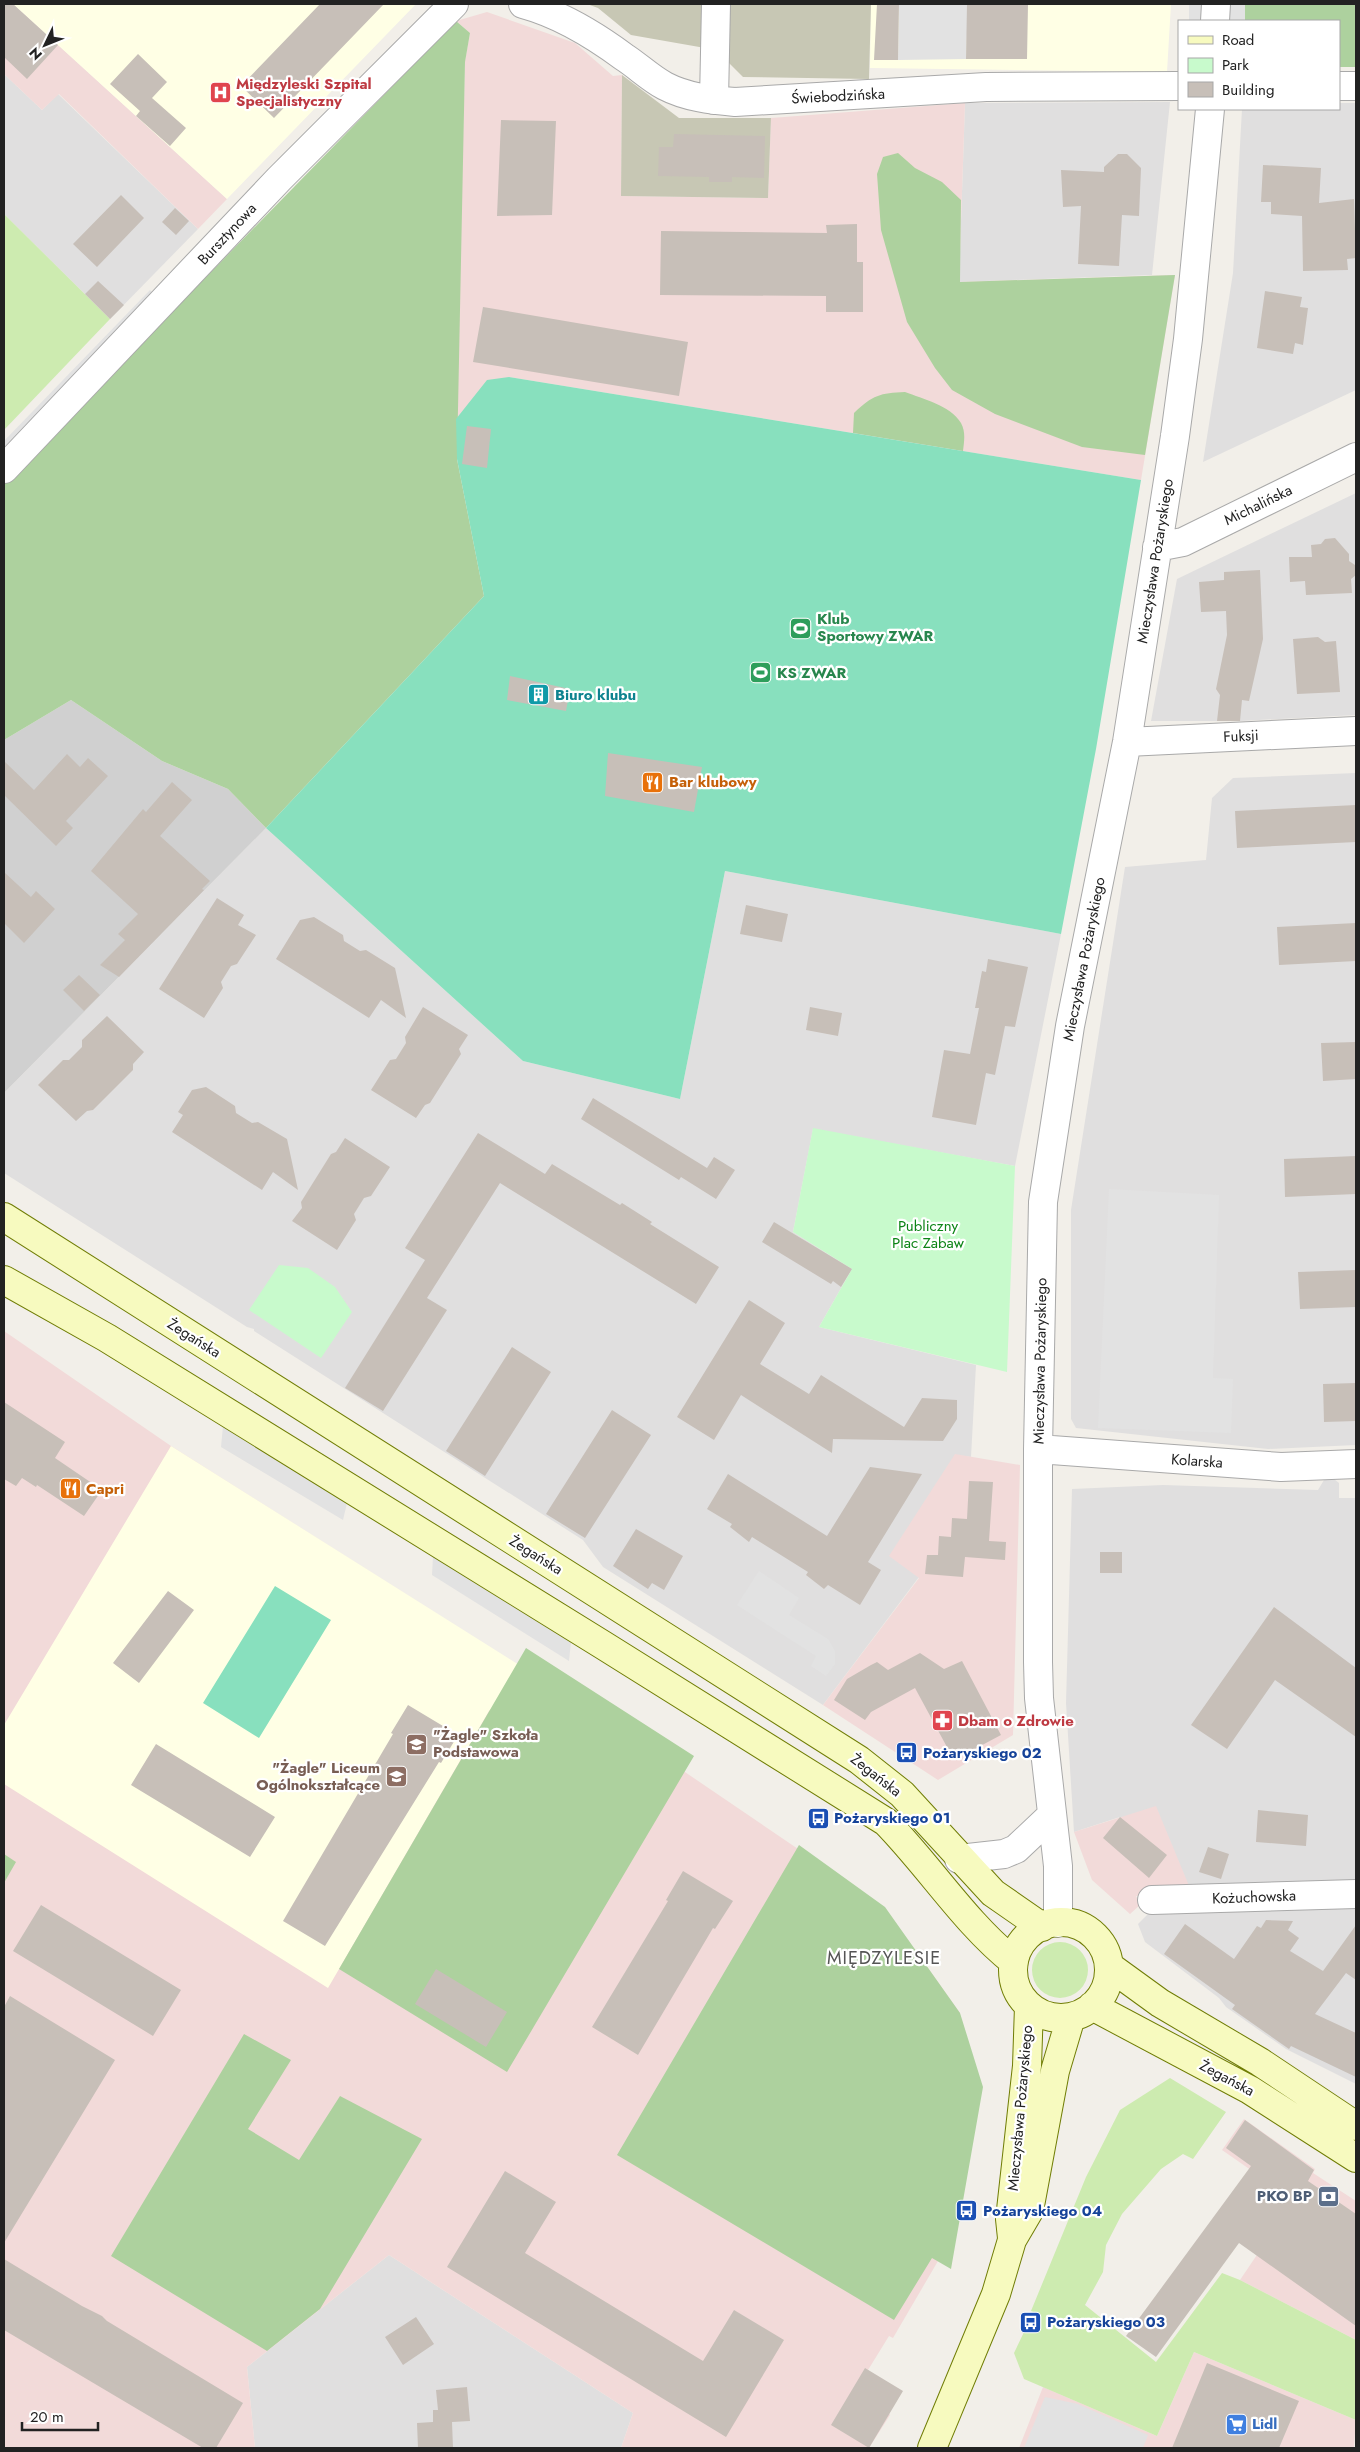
<svg xmlns="http://www.w3.org/2000/svg" width="1360" height="2452" font-family="Jost,sans-serif">
	<style>
		.residential { fill: #e0dfdf }
		.commercial { fill: #f2dad9 }
		.education { fill: #ffffe5 }
		.religious { fill: #d0d0d0 }
		.construction { fill: #c7c7b4 }
		.grass { fill: #cdebb0 }
		.forest { fill: #add19e }
		.park { fill: #c8facc }
		.pitch { fill: #88e0be }
		.parking { fill: #e2e2e2 }
		.building { fill: #c7bfb8 }
		.lines { fill: none; stroke-linecap: round; stroke-linejoin: round }
		.street-casing { stroke: #a9a9a9; stroke-width: 30 }
		.secondary-casing { stroke: #707d05; stroke-width: 30 }
		.street { stroke: #fff; stroke-width: 28 }
		.secondary { stroke: #f7fabf; stroke-width: 28 }
		.labels { text-anchor: middle; stroke-width: 4.5; stroke-linejoin: round; paint-order: stroke }
		.health-label { font-size: 15px; font-weight: bold; fill: #be3a42; stroke: #fff; text-anchor: start }
		.street-label { font-size: 15px; fill: #222; stroke: #fff }
		.leisure-label { font-size: 15px; font-weight: bold; fill: #27864d; stroke: #fff; text-anchor: start }
		.culture-label { font-size: 15px; font-weight: bold; fill: #0d838f; stroke: #fff; text-anchor: start }
		.food-label { font-size: 15px; font-weight: bold; fill: #c56008; stroke: #fff; text-anchor: start }
		.park-label { font-size: 15px; fill: #0c8416; stroke: #fff }
		.education-label { font-size: 15px; font-weight: bold; fill: #785e54; stroke: #fff; text-anchor: start }
		.transit-label { font-size: 15px; font-weight: bold; fill: #164399; stroke: #fff; text-anchor: start }
		.service-label { font-size: 15px; font-weight: bold; fill: #4e5e75; stroke: #fff; text-anchor: end }
		.shop-label { font-size: 15px; font-weight: bold; fill: #366cbe; stroke: #fff; text-anchor: start }
		.quarter-label { font-size: 18px; letter-spacing: 1px; fill: #555; stroke: #fff }
	</style>
	<rect width="100%" height="100%" fill="#f2efe9"/>
	<path class="residential" d="M4,74l38,36 16,-16 140,135 -88,90 -106,-105z
		M1170,102l-18,173 -193,7 6,-179z
		M1339,103h17v287l-153,72 30,-189 9,-164h97z
		M1356,493v222l-116,6h-89l26,-142z
		M1356,773v672l-88,4 -192,-21 -5,-9v-209l54,-343 81,-7 6,-62 21,-20z
		M266,828l257,233 157,38 45,-228 336,63 -46,232 -202,-37 -20,103 59,37 -33,58 157,38 -5,92 -16,-2 -36,122 -96,128 -220,-138 -20,-27 -329,-209v-2l-7,-2 -243,-154v-80z
		M1334,1479l5,4v15h17v388l-164,7 -72,-76 -46,15 -8,-129 6,-214 91,-4 155,5 6,-10z
		M1356,1904v180l-70,-35 -60,-42 -7,-9 -74,-56 -7,-18 16,-16z
		M389,2255l244,158 -12,35h-366l-8,-81z"/>
	<path class="commercial" d="M4,4h9l214,195 -29,30 -139,-135 -17,16 -38,-36z
		M487,12l88,31 38,33 9,-1 -1,121 147,2 3,-80 194,-15 -6,179 216,-7 -34,205 -632,-103 -53,42 9,-358 5,-28 -14,-12z
		M4,1331l167,115 483,305 231,157 75,105 4,149 -26,99 -45,77 -4,-2 -21,34 22,45 -21,33h-248l12,-35 -244,-158 -142,112 8,81h-251z
		M955,1454l65,11 -7,270 -75,45 -115,-75 96,-127 -30,-22z
		M1156,1806l36,87 -56,3 4,9 -10,9 -38,-34 -18,-48z
		M1244,2119l71,50 -2,4 43,28v139l-116,-60 54,-80 -72,-50z
		M1194,2352l162,68 -2,28h-335l24,-61 114,49z"/>
	<path class="education" d="M13,4h403l-189,195z
		M871,4h300l-4,68 -297,-4z
		M171,1446l361,227 -43,38 -161,277 -324,-204v-59z"/>
	<path class="religious" d="M71,700l91,61 66,28 38,39 -262,265v-353z"/>
	<path class="construction" d="M587,4h119l-1,44 -74,-13 -33,-27z
		M725,4h146l-2,75 -126,-2 -18,-18z
		M622,75l57,43h92l-3,80 -147,-2z"/>
	<path class="grass" d="M4,214l106,105 -106,111z
		M1032 1970a28 28 0 1 1 56 0a28 28 0 1 1-56 0Z
		M1170,2078l56,34 -33,47 -10,-5 -22,15 -39,45 -16,31 -3,27 -18,33 71,57 66,-89 18,7 116,60v80l-162,-68 -37,84 -133,-57 -10,-26 11,-23 7,3 8,-18 -9,-4 55,-134 34,-67z"/>
	<path class="forest" d="M1245,4h111v63h-17v-46h-94z
		M456,21l14,12 -5,29 -8,397 27,137 -218,232 -38,-39 -66,-28 -91,-61 -67,40v-256z
		M898,153l17,15 27,14 19,18 -1,82 215,-7 -30,180 -63,-8 -87,-33 -43,-24 -17,-22 -28,-46 -26,-92 -4,-56 6,-17z
		M905,392c18,7 45,13 56,31 5,9 3,19 2,28l-110,-18 1,-20c19,-18 26,-20 51,-21z
		M526,1648l168,108 -187,316 -168,-103z
		M799,1845l86,62 75,106 23,74 -32,182 -19,-11 -38,62 -277,-165z
		M4,1854l12,8 -12,21z
		M244,2034l47,26 -43,69 51,31 41,-64 82,43 -102,170 -53,42 -156,-95z"/>
	<path class="park" d="M813,1128l202,38 -8,206 -188,-45 33,-58 -59,-37z
		M279,1265l29,3 27,19 17,25 -31,46 -72,-48z"/>
	<path class="pitch" d="M509,377l632,103 -45,269 -35,185 -336,-63 -45,228 -157,-38 -257,-233 218,-232 -27,-137 -1,-40 31,-39z
		M275,1586l56,34 -72,118 -56,-35z"/>
	<path class="parking" d="M899,4h69l-2,55 -68,1z
		M1189,4h16v17h-16z
		M1228,4h17v17h-18z
		M150,290l7,7 -153,159v-15z
		M1109,1189l110,6 -6,183 20,1 -2,54 -133,-5z
		M223,1426l124,77 -4,17 -122,-73z
		M433,1556l138,86 -2,19 -137,-86z
		M759,1571l40,27 -10,17 39,24 7,12v13l-9,12 -15,-10 5,-10 -79,-51z
		M1045,2397l33,7 70,31 -5,13h-119z"/>
	<path class="building" d="M4,4h9l45,41 -31,34 -23,-22z
		M320,4h64l-110,114 -33,-32z
		M877,4h22l-1,56h-24z
		M967,4h61l-1,55h-61z
		M138,54l29,28 -15,16 34,30 -16,18 -34,-30 4,-5 -30,-27z
		M501,120l55,1 -4,94 -55,1z
		M674,134l91,2 -1,42 -32,-1v5h-23v-5l-51,-1 1,-29h14z
		M1118,154h9l14,14 -2,48 -17,-1 -3,51 -41,-2 3,-58 -18,1 -2,-37 43,2v-5z
		M1263,165l58,3 -2,35 35,-4 2,59 -9,1 1,11 -45,1 -1,-55 -31,-2v-12h-10z
		M121,195l23,23 -47,49 -24,-23z
		M175,208l14,13 -13,14 -14,-13z
		M857,224v38h6v50h-37v-16l-166,-1 1,-64 166,2 -1,-8z
		M98,281l26,24 -14,14 -25,-25z
		M1265,291l37,6 -2,10 8,1 -5,37 -8,-2 -2,11 -36,-6z
		M483,307l205,35 -9,54 -206,-34z
		M467,426l24,3 -4,39 -25,-4z
		M1335,538l14,16v7l6,4 1,10 -5,4 1,14 -46,2 -1,-14 -15,1 -1,-25h23l-1,-12 10,-1 4,-5z
		M1260,570l3,69 -14,62 -7,-1 -2,21h-23l3,-26 -4,-6 11,-54 -1,-24 -25,1 -2,-30 25,-2v-8z
		M1318,637l7,5 11,-1 4,51 -43,2 -4,-55z
		M510,676l60,13 -4,22 -59,-11z
		M608,753l94,14 -8,45 -89,-16z
		M67,754l13,13 8,-9 20,18 -42,45 7,7 -17,18 -52,-51v-34l30,29z
		M172,782l20,18 -32,36 50,45 -8,8 2,1 -85,87 -19,-12 25,-25 -7,-6 20,-20 -47,-43 52,-62 3,3z
		M1356,805v37l-119,6 -2,-37z
		M4,872l27,25 5,-6 19,18 -31,34 -20,-20z
		M217,898l27,17 -6,10 18,10 -19,29 -6,2 -10,16 2,6 -19,30 -45,-29z
		M746,905l42,9 -6,28 -42,-8z
		M314,917l29,18 1,6 16,10 6,-1 29,18 11,50 -25,-18 -12,18 -93,-59 24,-39z
		M1356,923v38l-77,4 -2,-38z
		M988,959l40,8 -13,60 -10,-1 -10,49 -9,-2 -10,52 -44,-8 12,-67 26,4 9,-46h-4l7,-37 4,1z
		M79,975l21,20 -16,16 -21,-21z
		M423,1007l45,28 -9,14 2,5 -31,49 -5,2 -9,13 -45,-28 19,-30 6,-1 10,-16 -1,-6z
		M810,1007l32,6 -4,23 -32,-6z
		M107,1016l37,36 -11,12v6l-40,40 -6,1 -11,10 -38,-36 25,-25h6l13,-13v-7z
		M1356,1042v37l-33,2 -2,-38z
		M206,1087l29,19 1,7 16,10 6,-1 29,17 11,51 -25,-18 -11,18 -90,-58 11,-17 -5,-3 14,-22z
		M593,1098l114,70 7,-11 21,13 -19,29 -35,-22 -2,3 -98,-61z
		M478,1133l67,41 7,-10 68,41 2,-2 30,19 -2,2 69,43 -23,37 -196,-121 -73,115 20,12 -64,101 -38,-23 80,-128 -20,-12z
		M345,1138l45,29 -19,29 -7,2 -10,16 2,6 -19,30 -45,-29 10,-13 -1,-6 30,-48 5,-2z
		M1356,1156v38l-71,3 -1,-38z
		M774,1222l78,47 -11,18 -8,-6 -2,3 -69,-42z
		M1356,1270v37l-56,2 -2,-37z
		M749,1300l36,23 -25,41 49,30 12,-19 83,52 18,-29 35,2v19l-14,22 -110,-2 -1,14 -91,-58 -27,45 -37,-23z
		M512,1347l39,25 -66,104 -39,-25z
		M1356,1383v38l-32,1 -1,-38z
		M4,1402l61,40 -10,16 47,32 -18,26 -47,-31 -1,2 -14,-9 -6,8 -12,-7z
		M612,1410l39,25 -66,103 -39,-24z
		M870,1467l52,7 -54,88 13,8 -21,35 -32,-20 -4,4 -18,-14 2,-3 -56,-35 -3,5 -19,-15 2,-3 -25,-15 21,-35 99,62z
		M969,1481l24,1 -4,59 17,1 -1,18 -40,-3 -2,20 -38,-3 2,-19h11l1,-19 12,1 1,-19 15,1z
		M636,1529l47,27 -19,34 -12,-7 -4,6 -35,-23z
		M1100,1552h22v21h-22z
		M168,1591l26,19 -55,73 -26,-20z
		M1274,1607l82,61v69l-81,-57 -48,69 -36,-24z
		M920,1653l24,16 18,-8 39,74 -47,25 -39,-72 -44,24 -6,8 -31,-20 13,-21 24,-14 6,-3 11,8z
		M408,1705l50,30 -17,28 -2,-1 -114,184 -42,-25 110,-187 -2,-1z
		M156,1744l119,73 -25,40 -119,-72z
		M1258,1810l50,5 -2,31 -50,-4z
		M1120,1817l47,38 -18,23 -46,-40z
		M1208,1847l21,7 -8,25 -22,-7z
		M683,1871l50,30 -18,28 -2,-1 -75,127 -46,-28 76,-126 -2,-1z
		M41,1905l140,85 -28,46 -140,-85z
		M1266,1920l27,1 -5,9 11,8 -9,13 33,20 33,-46v55l-10,-7 -31,41 41,19v44l-65,-31 -2,3 -57,-40 3,-4 -71,-51 21,-30 49,35 23,-33 4,2z
		M436,1969l71,43 -21,35 -71,-43z
		M10,1996l105,64 -111,183v-236z
		M1245,2120l69,50 -6,11 48,33v112l-117,-83 -83,114 -30,-21 125,-170 -25,-18z
		M505,2171l51,31 -31,51 178,108 31,-51 50,30 -58,97 -279,-170z
		M4,2259l78,47 20,10 5,5 136,82 -27,45h-13l-199,-118z
		M416,2317l18,27 -31,21 -18,-28z
		M1207,2363l92,38 -20,47h-107z
		M865,2368l38,23 -34,57 -38,-23z
		M467,2387l3,34 -18,1 1,26h-35l-1,-25 16,-1v-12h5l-2,-20z"/>
	<g class="lines">
		<defs>
			<path id="street" d="M523,4c37,10 70,30 101,53 14,9 26,21 41,29 21,11 46,14 70,16l251,-15 193,-1
				M1215,21l1,-17
				M1339,86h17
				M714,100l2,-96
				M4,469l275,-290 175,-175
				M1157,547l26,-5 173,-85
				M1127,742l229,-11
				M1038,1449l243,18 75,-3
				M959,1859l45,-5 12,-5 35,-33
				M1152,1900l204,-6
				M1058,1923v-57l-19,-168 -1,-36v-213l5,-247 27,-176 57,-284 48,-306 13,-97 22,-230"/>
			<path id="secondary" d="M4,1217l855,543 43,34 91,99 49,34
				M4,1280l103,58 496,307 283,177c44,45 79,101 128,140
				M1013 1970a48 48 0 1 1 96 0a48 48 0 1 1-96 0Z
				M1109,1966l51,37 100,59 96,64
				M1092,2006l158,84 106,68
				M1012,2238l-2,-19 17,-153 2,-60
				M932,2448l64,-154 16,-54 17,-29 26,-140 16,-54"/>
		</defs>
		<use href="#street" class="street-casing"/>
		<use href="#secondary" class="secondary-casing"/>
		<use href="#street" class="street"/>
		<use href="#secondary" class="secondary"/>
	</g>
	<defs>
		<symbol id="hospital-square" viewBox="-11 -11 22 22"><rect x="-9" y="-9" width="18" height="18" rx="4" fill="#e0444e" stroke="#fff"/><path d="M-5-5h3v3.5h4V-5h3V5h-3V1.5h-4V5h-3Z" fill="#fff"/></symbol>
		<symbol id="stadium-square" viewBox="-11 -11 22 22"><rect x="-9" y="-9" width="18" height="18" rx="4" fill="#2e9e5b" stroke="#fff"/><path d="M0-5a6.5 5 0 1 0 0 10a6.5 5 0 1 0 0-10ZM-3.5-1.8h7v3.6h-7Z" fill="#fff"/></symbol>
		<symbol id="building-square" viewBox="-11 -11 22 22"><rect x="-9" y="-9" width="18" height="18" rx="4" fill="#0f9aa8" stroke="#fff"/><path d="M-4-6H4V6H1V3H-1V6H-4ZM-2.5-4.3h1.7v1.8h-1.7ZM.8-4.3h1.7v1.8H.8ZM-2.5-1h1.7V.8h-1.7ZM.8-1h1.7V.8H.8Z" fill="#fff"/></symbol>
		<symbol id="restaurant-square" viewBox="-11 -11 22 22"><rect x="-9" y="-9" width="18" height="18" rx="4" fill="#e8710a" stroke="#fff"/><path d="M-5-6h1v4h1v-4h1v4h1v-4h1v5L-1.5 .5V6h-2V.5L-5-1ZM5-6V6H3V1.5H1.5Q1.5-4 5-6Z" fill="#fff"/></symbol>
		<symbol id="pharmacy-square" viewBox="-11 -11 22 22"><rect x="-9" y="-9" width="18" height="18" rx="4" fill="#e0444e" stroke="#fff"/><path d="M-2-6h4v4h4v4h-4v4h-4v-4h-4v-4h4Z" fill="#fff"/></symbol>
		<symbol id="school-square" viewBox="-11 -11 22 22"><rect x="-9" y="-9" width="18" height="18" rx="4" fill="#8d6e63" stroke="#fff"/><path d="M0-5L7-2L0 1L-7-2ZM-4 1L0 2.5L4 1V4Q0 6-4 4Z" fill="#fff"/></symbol>
		<symbol id="bus-square" viewBox="-11 -11 22 22"><rect x="-9" y="-9" width="18" height="18" rx="4" fill="#1a4fb4" stroke="#fff"/><path d="M-5-6H5V4H4V6H2V4H-2V6H-4V4H-5ZM-3.5-4V0h7V-4ZM-3.5 1.2v1.5H-2V1.2ZM2 1.2v1.5H3.5V1.2Z" fill="#fff"/></symbol>
		<symbol id="bank-square" viewBox="-11 -11 22 22"><rect x="-9" y="-9" width="18" height="18" rx="4" fill="#5c6f8a" stroke="#fff"/><path d="M-6-4H6V4H-6ZM0-2.3a2.3 2.3 0 1 0 0 4.6a2.3 2.3 0 1 0 0-4.6Z" fill="#fff"/></symbol>
		<symbol id="supermarket-square" viewBox="-11 -11 22 22"><rect x="-9" y="-9" width="18" height="18" rx="4" fill="#3f7fe0" stroke="#fff"/><path d="M-6-5.5h2.5l.6 2H6L4.5 2H-2.5L-4.4-4H-6ZM-1.5 3.2a1.3 1.3 0 1 0 .1 0ZM3 3.2a1.3 1.3 0 1 0 .1 0Z" fill="#fff"/></symbol>
	</defs>
	<g fill-rule="evenodd">
		<use href="#hospital-square" x="208" y="80" width="25" height="25"/>
		<use href="#stadium-square" x="788" y="616" width="25" height="25"/>
		<use href="#stadium-square" x="748" y="660" width="25" height="25"/>
		<use href="#building-square" x="526" y="682" width="25" height="25"/>
		<use href="#restaurant-square" x="640" y="770" width="25" height="25"/>
		<use href="#restaurant-square" x="58" y="1476" width="25" height="25"/>
		<use href="#pharmacy-square" x="930" y="1708" width="25" height="25"/>
		<use href="#school-square" x="404" y="1732" width="25" height="25"/>
		<use href="#bus-square" x="894" y="1740" width="25" height="25"/>
		<use href="#school-square" x="384" y="1764" width="25" height="25"/>
		<use href="#bus-square" x="806" y="1806" width="25" height="25"/>
		<use href="#bank-square" x="1316" y="2184" width="25" height="25"/>
		<use href="#bus-square" x="954" y="2198" width="25" height="25"/>
		<use href="#bus-square" x="1018" y="2310" width="25" height="25"/>
		<use href="#supermarket-square" x="1224" y="2412" width="25" height="25"/>
	</g>
	<g class="labels">
		<g class="health-label">
			<text x="236" y="89">Międzyleski Szpital<tspan x="236" dy="17">Specjalistyczny</tspan></text>
			<text x="958" y="1726">Dbam o Zdrowie</text>
		</g>
		<g class="street-label">
			<text transform="translate(838 96) rotate(-3)" y="5">Świebodzińska</text>
			<text transform="translate(227 234) rotate(-47)" y="5">Bursztynowa</text>
			<text transform="translate(1258 505) rotate(-26)" y="5">Michalińska</text>
			<text transform="translate(1155 561) rotate(-81)" y="5">Mieczysława Pożaryskiego</text>
			<text transform="translate(1241 736) rotate(-3)" y="5">Fuksji</text>
			<text transform="translate(1084 959) rotate(-79)" y="5">Mieczysława Pożaryskiego</text>
			<text transform="translate(194 1338) rotate(32)" y="5">Żegańska</text>
			<text transform="translate(1040 1361) rotate(-89)" y="5">Mieczysława Pożaryskiego</text>
			<text transform="translate(1197 1461) rotate(4)" y="5">Kolarska</text>
			<text transform="translate(536 1555) rotate(32)" y="5">Żegańska</text>
			<text transform="translate(876 1775) rotate(38)" y="5">Żegańska</text>
			<text transform="translate(1254 1897) rotate(-2)" y="5">Kożuchowska</text>
			<text transform="translate(1227 2078) rotate(28)" y="5">Żegańska</text>
			<text transform="translate(1020 2108) rotate(-85)" y="5">Mieczysława Pożaryskiego</text>
		</g>
		<g class="leisure-label">
			<text x="817" y="624">Klub<tspan x="817" dy="17">Sportowy ZWAR</tspan></text>
			<text x="777" y="678">KS ZWAR</text>
		</g>
		<g class="culture-label">
			<text x="555" y="700">Biuro klubu</text>
		</g>
		<g class="food-label">
			<text x="669" y="787">Bar klubowy</text>
			<text x="86" y="1494">Capri</text>
		</g>
		<g class="park-label">
			<text x="928" y="1231">Publiczny<tspan x="928" dy="17">Plac Zabaw</tspan></text>
		</g>
		<g class="education-label">
			<text x="433" y="1740">"Żagle" Szkoła<tspan x="433" dy="17">Podstawowa</tspan></text>
			<text x="380" y="1773" text-anchor="end">"Żagle" Liceum<tspan x="380" dy="17">Ogólnokształcące</tspan></text>
		</g>
		<g class="transit-label">
			<text x="923" y="1758">Pożaryskiego 02</text>
			<text x="834" y="1823">Pożaryskiego 01</text>
			<text x="983" y="2216">Pożaryskiego 04</text>
			<text x="1047" y="2327">Pożaryskiego 03</text>
		</g>
		<g class="service-label">
			<text x="1312" y="2201">PKO BP</text>
		</g>
		<g class="shop-label">
			<text x="1252" y="2429">Lidl</text>
		</g>
		<g class="quarter-label">
			<text x="884" y="1964">MIĘDZYLESIE</text>
		</g>
	</g>
	<rect width="1360" height="2452" fill="none" stroke="#222222" stroke-width="10"/>
	<rect x="1178" y="20" width="162" height="90" fill="#ffffff" stroke="#a7a7a7"/>
	<rect x="1188" y="36" width="25" height="8" fill="#f7fabf" stroke="#a7a7a7"/>
	<text x="1222" y="45" font-size="15" fill="#222222">Road</text>
	<rect x="1188" y="58" width="25" height="15" fill="#c8facc" stroke="#a7a7a7"/>
	<text x="1222" y="70" font-size="15" fill="#222222">Park</text>
	<rect x="1188" y="82" width="25" height="15" fill="#c7bfb8" stroke="#a7a7a7"/>
	<text x="1222" y="95" font-size="15" fill="#222222">Building</text>
	<g transform="translate(45 45) rotate(227)" stroke="#ffffff" stroke-width="4" paint-order="stroke">
	<path d="M0-4L9 19L0 12L-9 19Z" fill="#222222"/>
	<text y="-8" font-size="14" font-weight="bold" text-anchor="middle" fill="#222222">N</text>
	</g>
	<path d="M22 2422v8h76v-8" fill="none" stroke="#222222" stroke-width="2.5"/>
	<text x="30" y="2422" font-size="15" fill="#222222" stroke="#ffffff" stroke-width="4" paint-order="stroke">20 m</text>
</svg>
